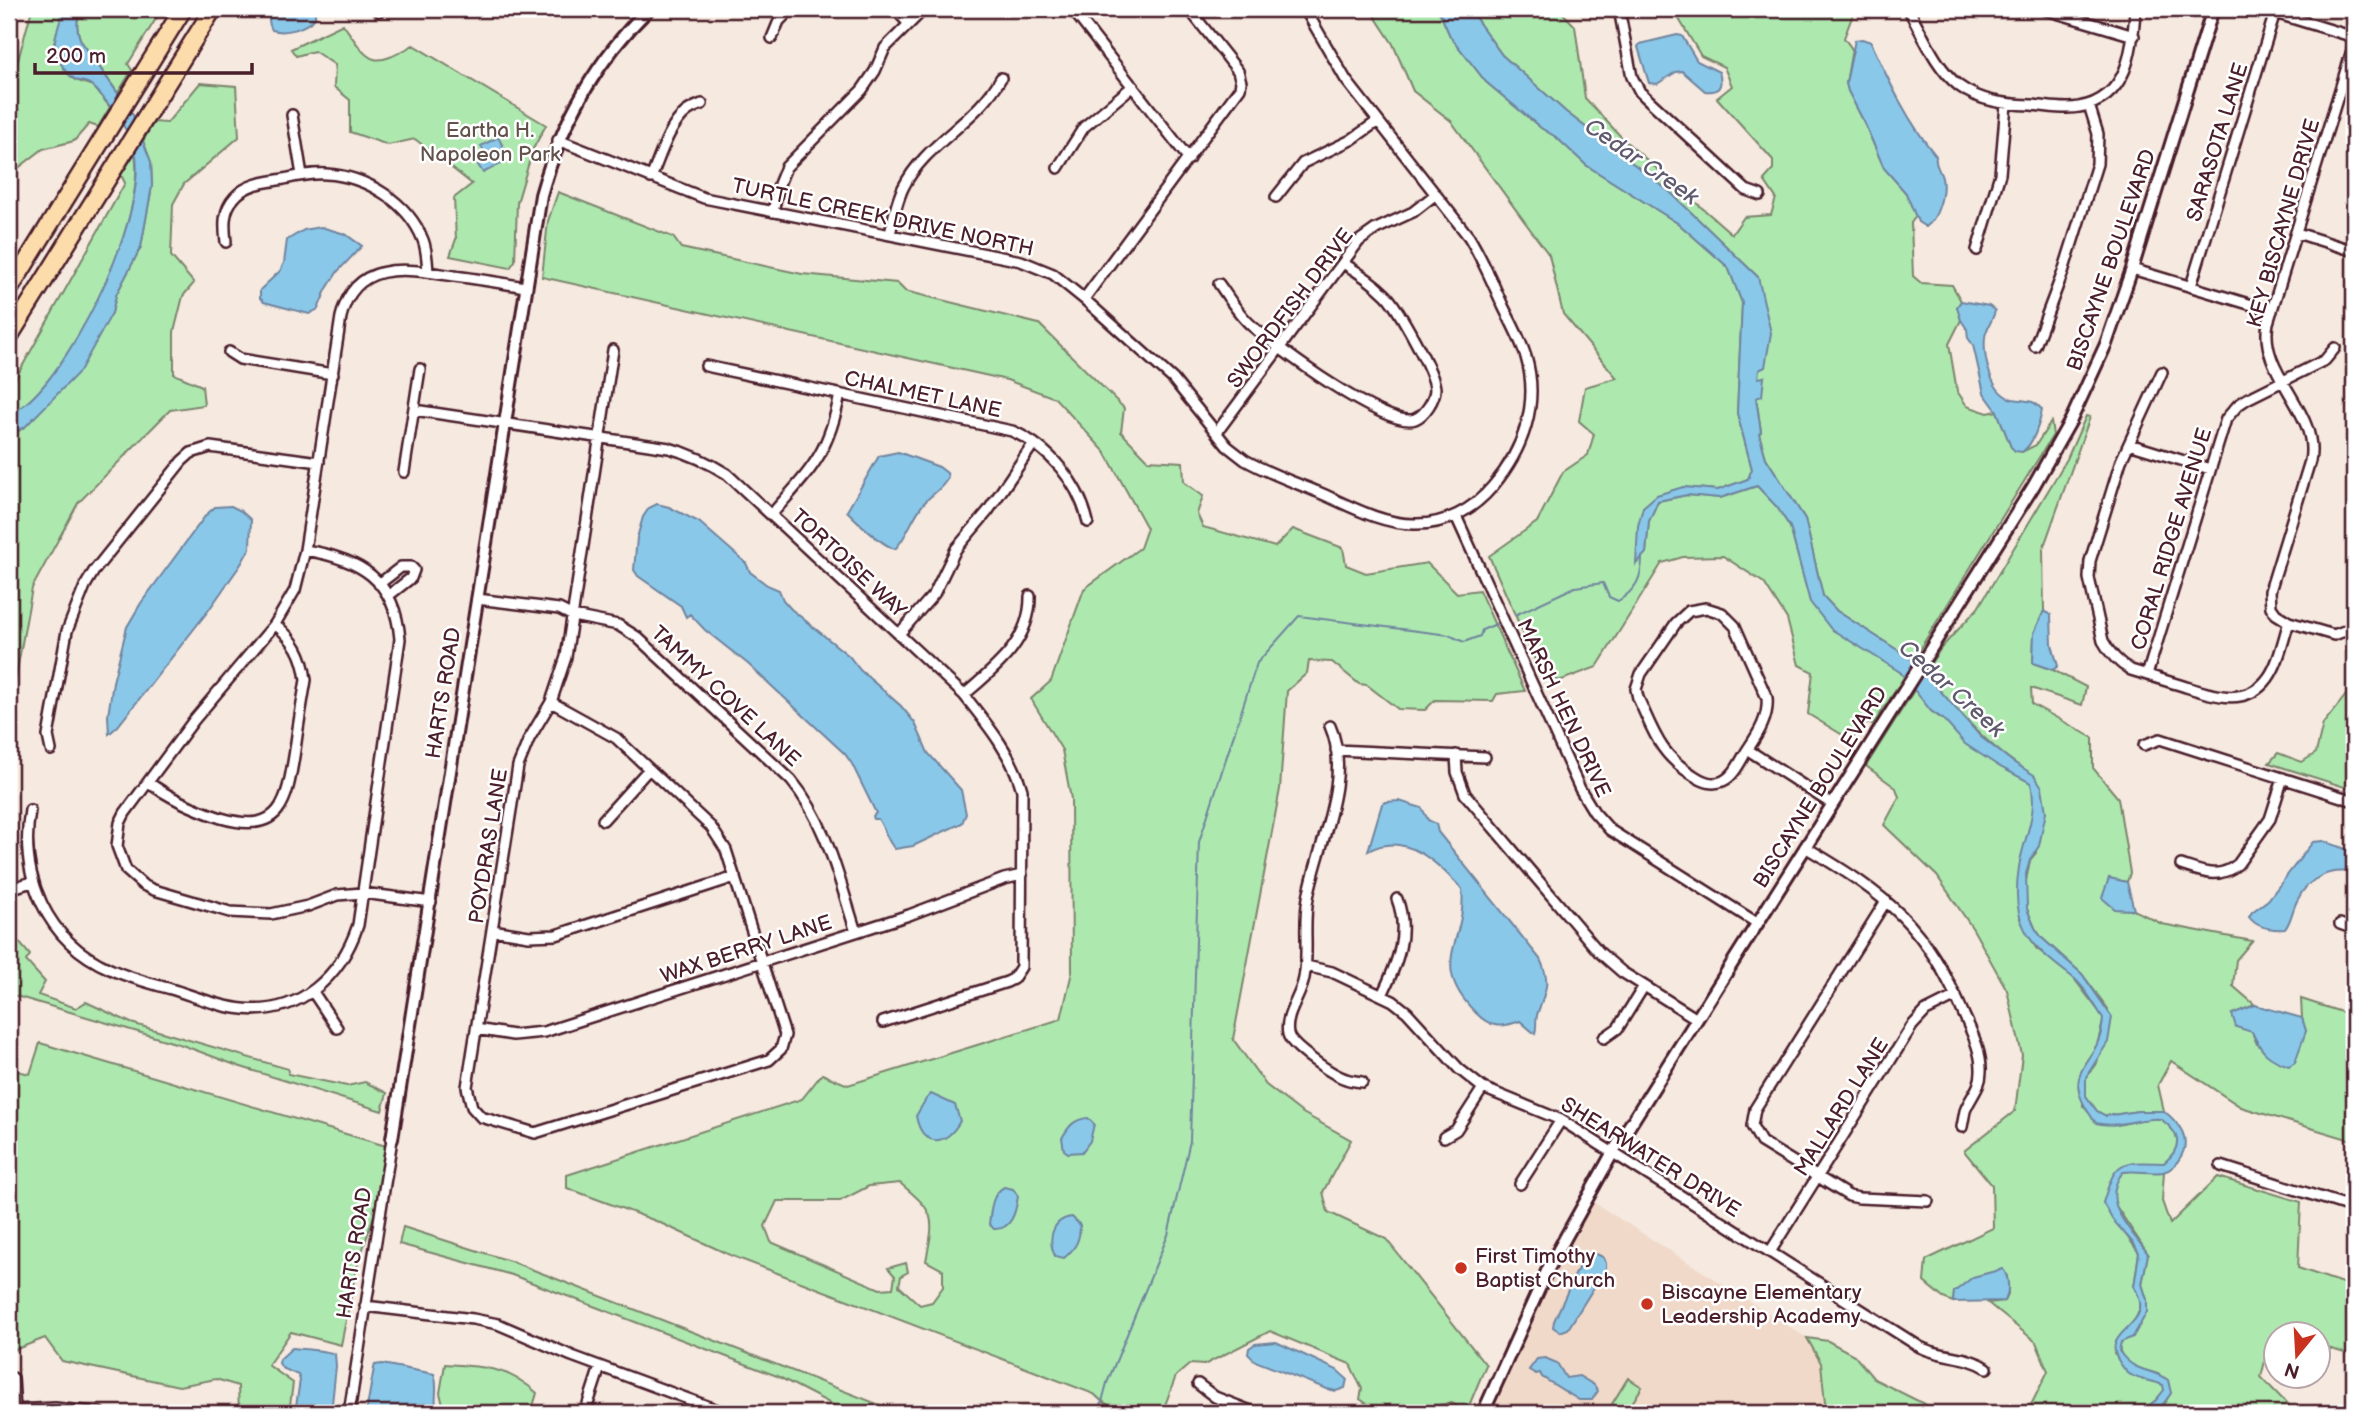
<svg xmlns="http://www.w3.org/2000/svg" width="2363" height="1422" font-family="'Balsamiq Sans',sans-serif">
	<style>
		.built { fill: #f0d9c8 }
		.green { fill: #ade9af; stroke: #7c846d; stroke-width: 2; fill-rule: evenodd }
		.water { fill: #8ac8ea; stroke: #70849e; stroke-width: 2 }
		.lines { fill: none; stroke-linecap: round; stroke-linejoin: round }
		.stream { stroke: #70849e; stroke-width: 2 }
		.minor-casing { stroke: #4a1f2b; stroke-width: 14 }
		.tertiary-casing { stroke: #4a1f2b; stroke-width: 16 }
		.motorway-casing { stroke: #4a1f2b; stroke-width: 21 }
		.minor { stroke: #fff; stroke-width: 9 }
		.tertiary { stroke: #fff; stroke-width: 10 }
		.motorway { stroke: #fddcac; stroke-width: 16 }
		.poi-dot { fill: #c8321e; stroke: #fff; stroke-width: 2.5 }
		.labels { text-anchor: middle; stroke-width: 5; stroke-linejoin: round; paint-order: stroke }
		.park-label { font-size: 21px; fill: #63524c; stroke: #fff }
		.street-label { font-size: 21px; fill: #4a1f2b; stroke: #fff }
		.poi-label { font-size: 21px; fill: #4a1f2b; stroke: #fff; text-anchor: start }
		.water-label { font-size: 23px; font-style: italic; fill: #605a6e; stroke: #fff }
	</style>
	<rect width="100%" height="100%" fill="#f6e9df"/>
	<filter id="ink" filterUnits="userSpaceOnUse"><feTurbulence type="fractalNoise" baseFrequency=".0143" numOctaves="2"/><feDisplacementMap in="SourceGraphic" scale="14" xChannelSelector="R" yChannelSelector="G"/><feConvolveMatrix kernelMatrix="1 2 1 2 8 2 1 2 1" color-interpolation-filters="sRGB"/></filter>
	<g filter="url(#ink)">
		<path class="built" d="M1590,1200l217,138 14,25 5,50h-337l80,-175z"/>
		<path class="green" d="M32,9h32l-10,34 21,37 18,6 17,21 -12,20 -9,-3 -15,17 -31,8 -26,20 -8,2v-78z
			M81,9h81l-34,55 4,6 -14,23 -37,-52c-5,-12 -5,-21 0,-32z
			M1370,9h68l12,27 36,46 55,46 15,9 30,28 93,59 49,43 14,36 -5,110 15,56 -4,10 -30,11 -35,-3 -40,20 3,46 3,-32 9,-20 29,-6 33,3 37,-12 20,21 13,20 20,74 90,71 4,5 -31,48 -6,-2 -16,17 -43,-26 5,-42 -14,-7 -12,-46 -23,-36 -41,-27 -40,1 -21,6 -65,104 -38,14 -19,-10 -51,-115 48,-34 26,-50 25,-17 6,-21 -15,-13 6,-34 32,-9 -54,-64 -14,-59 -98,-134 -38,-30 -20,-47z
			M1469,9l91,1 15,16 10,72 39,42 108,94 12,-17 27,-2 5,-17 -12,-18 9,-10v-10l-56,-62 15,-12 -8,-19 -23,-11 -28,-47h182l-11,29 8,11 -6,34 2,8 16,31 20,46 22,25 10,23 -5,7 2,53 8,7 31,2 9,16 -4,6 4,13 -12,24 8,47 10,15 21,7 9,-2 14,36 11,5 14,-7 15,-23 2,13 -140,225 -76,-49 -14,-15 -18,-77 -39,-61 -7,-24 2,-3 -5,-34 8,-20 -6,2v-102l-88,-85 -104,-80 -64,-57z
			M343,24c26,37 27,47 70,21l133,80 -13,24 -16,54 -2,58 -5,7 -60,-12 6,-17 -2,-41 18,-14 -57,-45 -27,6 -38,-13v-32l-16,-13 1,-22 -21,-14 -18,5 -5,-7z
			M200,83l36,3 3,51 -55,47 -11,20 -2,52 23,27 -11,13 -9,36v42l28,12 2,19 -34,5 -92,93 -46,85 -23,127v-278l17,-11 86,-113 4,-18 25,-48 11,-61 -1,-24 -8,-21 11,-19 13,1z
			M135,153c11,66 -56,202 -105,247 -6,6 -14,11 -21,16v-26l116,-207 -4,-8z
			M558,192l115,45 8,11 121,26 95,9 8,8 134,33 85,84 -3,24 27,28 35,2 1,20 19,14 -6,18 6,13 72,20 18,-18 50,19 3,17 20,8 61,-10 30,30 22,-3 46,101 -28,3 -4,7 -58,-1 -10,10 -27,-1 -31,-24 -8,-1 -27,-22 -23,-1 -2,12 -20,18 -7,98 -47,250 33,46 35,27 50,28 -28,52 5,20 58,27 100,126 -20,48h-11l2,-7 -5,-3 -72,10 -20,-14 2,-10 -12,-25 -80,-33 -66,34 -14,-1 -14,12 -14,37c-24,0 -51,0 -68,-19l-364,-139 -74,-34 -89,-33v-13l235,-76 20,-25 26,11 213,-66 11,-47 -1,-173 -9,-49 -31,-51 20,-18 33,-92 56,-41 7,-20 -42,-76 -50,-54 -48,-18 -465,-103 6,-56zM900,1183c36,30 35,33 26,78l17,9v17l-11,15 -12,3 -21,-19 2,-10 7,-4 -2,-9 -18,5 7,8 -2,12 -13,1 -109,-47 -6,-16 12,-25h63l29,-15z
			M2086,416l4,1 -47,132 1,62 -10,22 -1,30 20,7 33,17 -4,18 -51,-17 1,16 61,34v30l25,30 12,75 -3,9 -18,-4 6,31 19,1 28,14 90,17 -16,19 -3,26 22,19 -23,9 20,18 5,12 49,-13 -4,-13 -1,-19 53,17v125l-113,-34 -70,-46 -13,24 6,26h-26l-32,5 -9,-5 -11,-15v-19l11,-14 11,-54 -26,-35 -40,-36 -7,-10 -8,-19 -2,-23 5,-26 6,-7 -3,-78c-46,-28 -73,-62 -109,-102l18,-26 36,-39 89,-149z
			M2354,685v105l-85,-27 9,-10 24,9 14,-9 7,-29z
			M1915,689l16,22 100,72 3,15 -1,21 -13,42v58l16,29 36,28 32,42 -7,27 -12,18 -2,43 35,19 32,-7 11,1c20,15 22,28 3,44h-29l-13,3 -19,37 36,50 -5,34c2,3 5,6 6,10 5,15 -19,44 -26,57l29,26h11l9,4 2,6 -9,10 -16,13h-113l21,-42 -12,-29 -48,-39 17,-2 3,-6 -1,-19 -53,16 -1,10 -10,-4 -19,-16 2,-22 67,-32 -1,-43 -28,-34 51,-40 7,-56 -15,-65 -34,-61 -36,-53 -53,-51 15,-28 -3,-9 -30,-22z
			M13,935l17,20 -4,6 19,21 -7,13 38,13 10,-6 45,21 157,46v5l59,12 18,-4 22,11 -5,18 -144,-45 -56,-21 -173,-51v-55z
			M40,1043l346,103 -10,63 -20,61 -15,75 -50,-13 -23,33 25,18 -4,30h-50l-1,-27 -22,-7 -37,7 -117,-25 -17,-23 -36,14v-283l21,5z
			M2136,1170l28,2 -2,29 8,23 48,-47 83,25 -3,66 56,19v69l-36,-11v-11h-42l-1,17 -8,2 -6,24 35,36h-145l12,-8 8,-12 -12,-19c-17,-4 -39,-8 -40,-29l28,-45 -5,-16 6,-30 -36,-54 3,-18 8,-10z
			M403,1227l110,35 367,143 -3,8h-35l1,-3 -66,-34 -265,-101 -113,-31z
			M1807,1338l21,3 26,14 20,24 68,34h-116l-5,-50z
			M445,1364c36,2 64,3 92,29l-6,20h-86l-5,-20z
			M1628,1378l14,9 -16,26 -14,-9z"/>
		<path class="water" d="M64,9h17c-5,11 -5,20 0,32l52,74 18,47 1,24 -11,61 -25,48 -4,18 -32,58 -54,55 -17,11v-21c7,-5 14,-10 21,-16 47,-43 122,-192 104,-254 -4,-13 -32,-53 -43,-61 -5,-4 -10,-3 -15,-5 -12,-6 -23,-28 -21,-40 2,-11 6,-21 9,-31z
			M273,9h42v9c-11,11 -29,16 -43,12 -5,-9 -3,-14 1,-21z
			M1438,9h31l33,46 64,57 104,80 88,85 13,56 -6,34 -6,3 -1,8 6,-1 -2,19 -6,2 5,34 -2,2 7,24 39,61 18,77 14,15 76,49 68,77 32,25 21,13 8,12 4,25 -7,34 -9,14 -4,14 1,35 8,19 7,10 40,36 30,43 -4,25 -22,35v19l11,15 9,5 32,-5h26c16,13 28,28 16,47 -5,7 -8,12 -17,14 -13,2 -26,-2 -40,0 -24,30 7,56 25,82l-6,30 5,16v12l-14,25 -12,5 -2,9c16,23 30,16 49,29l3,13c-9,14 -14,20 -31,20l16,-13 8,-10 -1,-5c-11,-5 -22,-4 -32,-10 -5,-2 -8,-8 -11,-12 -24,-35 40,-35 14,-76l5,-34 -5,-9 -22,-25 -9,-16c13,-44 16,-41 61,-40 19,-16 17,-29 -3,-44 -22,-2 -42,10 -65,4 -43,-56 5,-54 7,-105 -8,-12 -20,-34 -32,-42 -43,-32 -61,-52 -52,-109 5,-31 19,-51 12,-84l-31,-16 -35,-23 -22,-25 -12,-8 -31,-39 -69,-43 -21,-27 -20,-75 -13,-20 -20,-21 -37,12 -33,-3 -29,6 -9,20 -3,32 -10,11 2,-38 5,-19 14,-12 26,-8 35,3 30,-11 4,-10 -15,-56 5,-110 -14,-36 -49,-43 -93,-59 -30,-28 -15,-9 -55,-46 -36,-46z
			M1677,35l5,1 15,25 22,11c4,13 1,21 -14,19l-23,-20 -6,1 -19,12 -8,-1 -11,-36 2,-3z
			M1862,39l9,3c18,40 37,80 65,114 -2,10 4,13 6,22 3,15 -4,40 -16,49l-8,-5 -12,-29 -22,-25 -20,-46 -16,-31 -2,-8 9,-43z
			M498,137l12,22 -27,14 -6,-10 10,-6 -6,-11z
			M321,227l24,7 17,12 -24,25 -12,19 -8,19 -9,5 -45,-12 -4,-4v-8l20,-19 4,-8 3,-23 17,-10z
			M1961,301l28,5 6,5c-2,9 -9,17 -10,26 -2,20 6,58 28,62 13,2 21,0 29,11 -2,13 -9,35 -20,42l-7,-1 -4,-4 -14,-36 -13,-18 -11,-48 -5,-7 -1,-9 -6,-9 -4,-13z
			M898,452l41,15 8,6 1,5c-9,14 -14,14 -23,24 -13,14 -17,34 -30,47 -15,-5 -36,-26 -48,-38l32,-55z
			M657,504l12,3 30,15 47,41 4,9 17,13 12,5 4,10 8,9 58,47 11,14 41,36 14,17 13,30 33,37 5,24 -4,9 -49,23 -18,3c-8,-8 -10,-20 -17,-30h-4l-1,-3 3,-3 -24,-49 -7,-10 -97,-90 -43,-34 -15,-16 -4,3 -5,-11 -43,-30 -4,-6 3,-32 6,-21 6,-9z
			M231,506l10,5 10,9 -1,28 -9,16 -33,47 -90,115 -9,8 -1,-18 5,-34 14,-55 14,-24 65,-88 9,-8z
			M2044,611l7,4 1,30 6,21 -5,4 -20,-7 1,-30z
			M1399,801l23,7 6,12 8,4 2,8 102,127c11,24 6,30 -2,53 -3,7 -1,15 -3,22l-15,-13c-19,7 -29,7 -44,-8 -50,-50 -8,-71 -14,-124 -25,-26 -56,-59 -94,-38l14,-47 4,-2z
			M2323,841l31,11v21c-23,-5 -45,4 -56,26 -6,10 -6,21 -13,30 -14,1 -28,-1 -36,-12l3,-5 16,-12 45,-58z
			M2109,878l18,4 7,28 -19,-1 -13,-11z
			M2255,1005l47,13 4,13 -11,31 -6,4c-21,-7 -28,-14 -37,-34l-16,-5 -4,-13z
			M931,1094l24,11 5,16c-14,26 -38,27 -44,-5l10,-17z
			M1088,1118l6,6 -4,17 -8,11 -14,1 -4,-3 -2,-12c7,-12 12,-19 26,-20z
			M1004,1187l9,2 5,7c-2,15 -6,34 -24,33l-5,-5c2,-13 2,-30 15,-37z
			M1072,1217l8,8c0,15 -4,23 -16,33l-9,-2c-8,-17 -3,-37 17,-39z
			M1592,1252l11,5 3,6v5l-38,61 -8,3 -7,-5 1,-6 30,-66z
			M2003,1269c6,9 7,22 2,32l-52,1 1,-10 19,-15z
			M1276,1342l61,28 10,9 -2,9 -9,3 -9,-2 -72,-28 -7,-7 1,-6 6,-4z
			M292,1348c10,1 35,2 43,6l1,12 -5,47h-36l5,-33 -2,-5 -16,-7 -3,-5 1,-4z
			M1545,1358l12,5 9,15 13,-2 15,9 4,6 -6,9h-13l-37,-23 -2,-4 -4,1 -7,-4 8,-11z
			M382,1364l52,10c5,12 -1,26 3,39h-71l8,-45 1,-3z"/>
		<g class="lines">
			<path class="stream" d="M1515,615l60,-28 28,-4 6,14 9,4c18,-11 24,-23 24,-44
				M1099,1413l8,-30 61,-148 22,-94 9,-299 58,-179 42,-47 150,19 15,7 16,-6 2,-6 14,-6"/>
			<defs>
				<path id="minor" d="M895,9l14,15
					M1072,9l117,150
					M1619,9l13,68 8,15 106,98 14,5
					M2020,9h4
					M2043,9l91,27
					M2262,9l92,28
					M1909,10c14,25 27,58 50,76 22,16 46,18 72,19 16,1 33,5 48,2 49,-8 54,-58 56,-98
					M379,11l4,-2
					M772,38l7,-17 12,-12
					M2354,44l-86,279c-10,51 52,88 42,138l-40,130 1,16 5,7 13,8 45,13 13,-5 7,-8
					M292,115l10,60
					M558,140l146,58 317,63 32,13 31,25 89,80 54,67 18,14c23,13 48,22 73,32 30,13 63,32 96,32 31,1 59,-14 79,-38 30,-36 47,-82 33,-129 -5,-17 -14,-33 -22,-49 -11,-24 -21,-48 -35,-71l-123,-157 -41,-71
					M1058,168l26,-41 49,-41
					M651,178c9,-21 17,-51 35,-66 5,-4 11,-6 16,-8
					M1276,197l27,-34 48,-23 27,-19
					M773,212l6,-28 7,-17 76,-77 13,-19 10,-23 39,-39
					M2297,233l57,18
					M890,235c3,-16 6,-32 13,-47 22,-45 74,-66 98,-110
					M226,242c-2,-17 -3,-32 9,-45 12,-14 32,-15 49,-18 14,-3 28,-6 42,-5 40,2 82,28 97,66 4,10 4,21 5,32
					M1977,250l23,-76 6,-70
					M2132,269l140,42
					M1219,284c10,14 19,30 33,42 23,20 135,104 163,93 10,-4 20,-20 20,-30 0,-16 -37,-81 -49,-94 -12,-12 -28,-23 -43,-32
					M2191,286l85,-277
					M1084,299l156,-211 1,-6 -3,-11 -49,-62
					M2035,346l28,-74 34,-108 1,-30 -9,-29
					M229,352l11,7 93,15
					M706,366l306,65c37,16 67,52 76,91
					M2162,372l-41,89 -31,100 -1,17 14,63c7,13 15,22 28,29 17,5 35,11 52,16 29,9 63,22 85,-8 11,-15 15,-38 21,-56
					M414,410l255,38c22,6 39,14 58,26l237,221c23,29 48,59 58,95l-1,177 -8,12 -6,3 -124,40
					M1217,432l142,-191 17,-12 37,-17 23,-18
					M2129,444l81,25
					M404,472l16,-103
					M771,515c39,-45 57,-59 69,-121
					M1456,516l124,273 14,23 16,18 147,93
					M379,584l22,-17h10l3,3 -3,8 -23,18
					M477,599l82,10 14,7 45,9 19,12 154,143c36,43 48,100 65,152
					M1706,608l16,5 13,13 32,72c2,21 -10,37 -21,54 -6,10 -12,24 -23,29 -11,5 -21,0 -30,-6 -34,-21 -39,-43 -55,-77l-2,-9 5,-15 35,-51 13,-12z
					M899,634l35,-40 22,-45 32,-38 46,-68
					M2147,675l79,-256 12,-14 9,-6 78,-39 10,-12
					M964,695c31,-27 67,-54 66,-99
					M551,702l65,36 95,89 15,23 59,185 -4,14 -12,11 -234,73 -54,-16 -9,-10 -5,-20 51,-321 11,-27 22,-37 15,-45 47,-307
					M1330,726c23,52 -13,120 -22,172 -5,26 1,54 -4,80 -3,19 -20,37 -16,56 3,13 45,41 58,45 5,2 11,2 16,3
					M2144,745l16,-6 194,62
					M51,750l-3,-14 19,-105 18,-45 9,-15 88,-110 9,-8 19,-6 109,15
					M1336,750l149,7
					M1748,750l84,54
					M1456,755l1,17 8,22 134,158 23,20 75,47
					M148,782c23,17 46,27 73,36 62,18 66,-18 74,-68 3,-24 7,-47 11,-70 -3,-26 -12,-40 -31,-56
					M30,810c-11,66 16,131 80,159 19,9 40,14 61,20 23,7 48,18 72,20 57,6 98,-33 115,-84l42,-286c-5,-60 -40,-80 -95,-89
					M603,820l46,-51
					M1805,847c82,48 122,79 159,168 8,18 18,37 17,57 0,16 -11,25 -16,39 -1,5 -2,11 -3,16
					M2181,865c21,7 38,15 57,-1l32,-45 13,-41
					M9,889l23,-7
					M1886,901l-131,208 -3,17 9,16 88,54 10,2 69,3
					M431,902l-68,-9 -26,2 -29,11 -37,8 -41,-2 -76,-22 -11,-5 -17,-15 -9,-24 3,-23 5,-10 69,-93 81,-96 20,-34 10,-40 36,-233c14,-59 67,-48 113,-41 24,3 48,7 71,11
					M2340,924l14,5
					M492,930l37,6 27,-1 179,-58
					M1306,966l26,6 61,29 14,11 52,57 24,19 78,32 359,227c22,11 47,8 67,21
					M313,992l24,36
					M1382,995c15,-31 28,-62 15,-96
					M476,1029l37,6 31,-3 365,-117 95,-36 18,-4
					M1604,1038l14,-10 26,-42
					M1444,1137l12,-7 27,-42
					M2221,1166l133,42
					M1520,1184l41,-64
					M1770,1252l142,-226 14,-15 30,-15
					M365,1306l108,13 25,5 74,32 154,57
					M13,1378l2,32
					M1198,1384l17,13 41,16
					M16,1413l-1,-3 40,-2 45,5
					M349,1413l43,-274
					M585,1413l15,-46"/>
				<path id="tertiary" d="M392,1139l149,-944c20,-72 54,-134 108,-186
					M1483,1413l65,-144 65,-117 420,-665 38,-67 35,-76 26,-75 81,-260"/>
				<path id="motorway" d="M9,290l174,-281
					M9,337l204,-328"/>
			</defs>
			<use href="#minor" class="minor-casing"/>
			<use href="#tertiary" class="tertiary-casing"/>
			<use href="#motorway" class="motorway-casing"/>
			<use href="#minor" class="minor"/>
			<use href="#tertiary" class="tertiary"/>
			<use href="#motorway" class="motorway"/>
		</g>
	</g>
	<g class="poi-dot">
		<circle cx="1461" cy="1268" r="7"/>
		<circle cx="1647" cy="1304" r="7"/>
	</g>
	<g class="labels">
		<g class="park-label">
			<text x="490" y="137">Eartha H.<tspan x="490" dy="24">Napoleon Park</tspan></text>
		</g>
		<g class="street-label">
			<text transform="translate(2217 142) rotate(-73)" y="7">SARASOTA LANE</text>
			<text transform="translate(883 217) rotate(12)" y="7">TURTLE CREEK DRIVE NORTH</text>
			<text transform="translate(2283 223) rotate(-74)" y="7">KEY BISCAYNE DRIVE</text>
			<text transform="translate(2111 260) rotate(-71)" y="7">BISCAYNE BOULEVARD</text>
			<text transform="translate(1290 308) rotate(-53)" y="7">SWORDFISH DRIVE</text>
			<text transform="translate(923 394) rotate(12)" y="7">CHALMET LANE</text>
			<text transform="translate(2171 539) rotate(-73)" y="7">CORAL RIDGE AVENUE</text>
			<text transform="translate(849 563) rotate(43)" y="7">TORTOISE WAY</text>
			<text transform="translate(443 693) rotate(-81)" y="7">HARTS ROAD</text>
			<text transform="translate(726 696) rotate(43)" y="7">TAMMY COVE LANE</text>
			<text transform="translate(1564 708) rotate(65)" y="7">MARSH HEN DRIVE</text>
			<text transform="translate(1820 787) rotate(-58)" y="7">BISCAYNE BOULEVARD</text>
			<text transform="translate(488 846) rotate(-81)" y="7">POYDRAS LANE</text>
			<text transform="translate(746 949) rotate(-18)" y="7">WAX BERRY LANE</text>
			<text transform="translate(1841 1107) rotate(-58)" y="7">MALLARD LANE</text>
			<text transform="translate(1651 1157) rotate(32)" y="7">SHEARWATER DRIVE</text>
			<text transform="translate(354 1253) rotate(-81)" y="7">HARTS ROAD</text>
		</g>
		<g class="poi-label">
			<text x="1475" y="1263">First Timothy<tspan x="1475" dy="24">Baptist Church</tspan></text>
			<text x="1661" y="1299">Biscayne Elementary<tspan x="1661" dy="24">Leadership Academy</tspan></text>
		</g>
		<g class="water-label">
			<text transform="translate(1642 161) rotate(35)" y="8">Cedar Creek</text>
			<text transform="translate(1952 688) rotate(42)" y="8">Cedar Creek</text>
		</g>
	</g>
	<rect width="2363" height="1422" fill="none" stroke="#fff" stroke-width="35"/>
	<rect x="18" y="18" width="2328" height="1387" fill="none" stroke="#4a1f2b" stroke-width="2.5" filter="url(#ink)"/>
	<g transform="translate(2297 1355) rotate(198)"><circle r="33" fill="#ffffff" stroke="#b7a5aa" stroke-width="2"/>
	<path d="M0-5L12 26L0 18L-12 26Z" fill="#c8321e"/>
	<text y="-10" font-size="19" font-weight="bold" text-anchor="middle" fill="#4a1f2b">N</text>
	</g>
	<path d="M35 63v10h217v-10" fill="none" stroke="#4a1f2b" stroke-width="3.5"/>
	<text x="46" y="63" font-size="21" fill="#4a1f2b" stroke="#ffffff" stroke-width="5" paint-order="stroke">200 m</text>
</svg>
